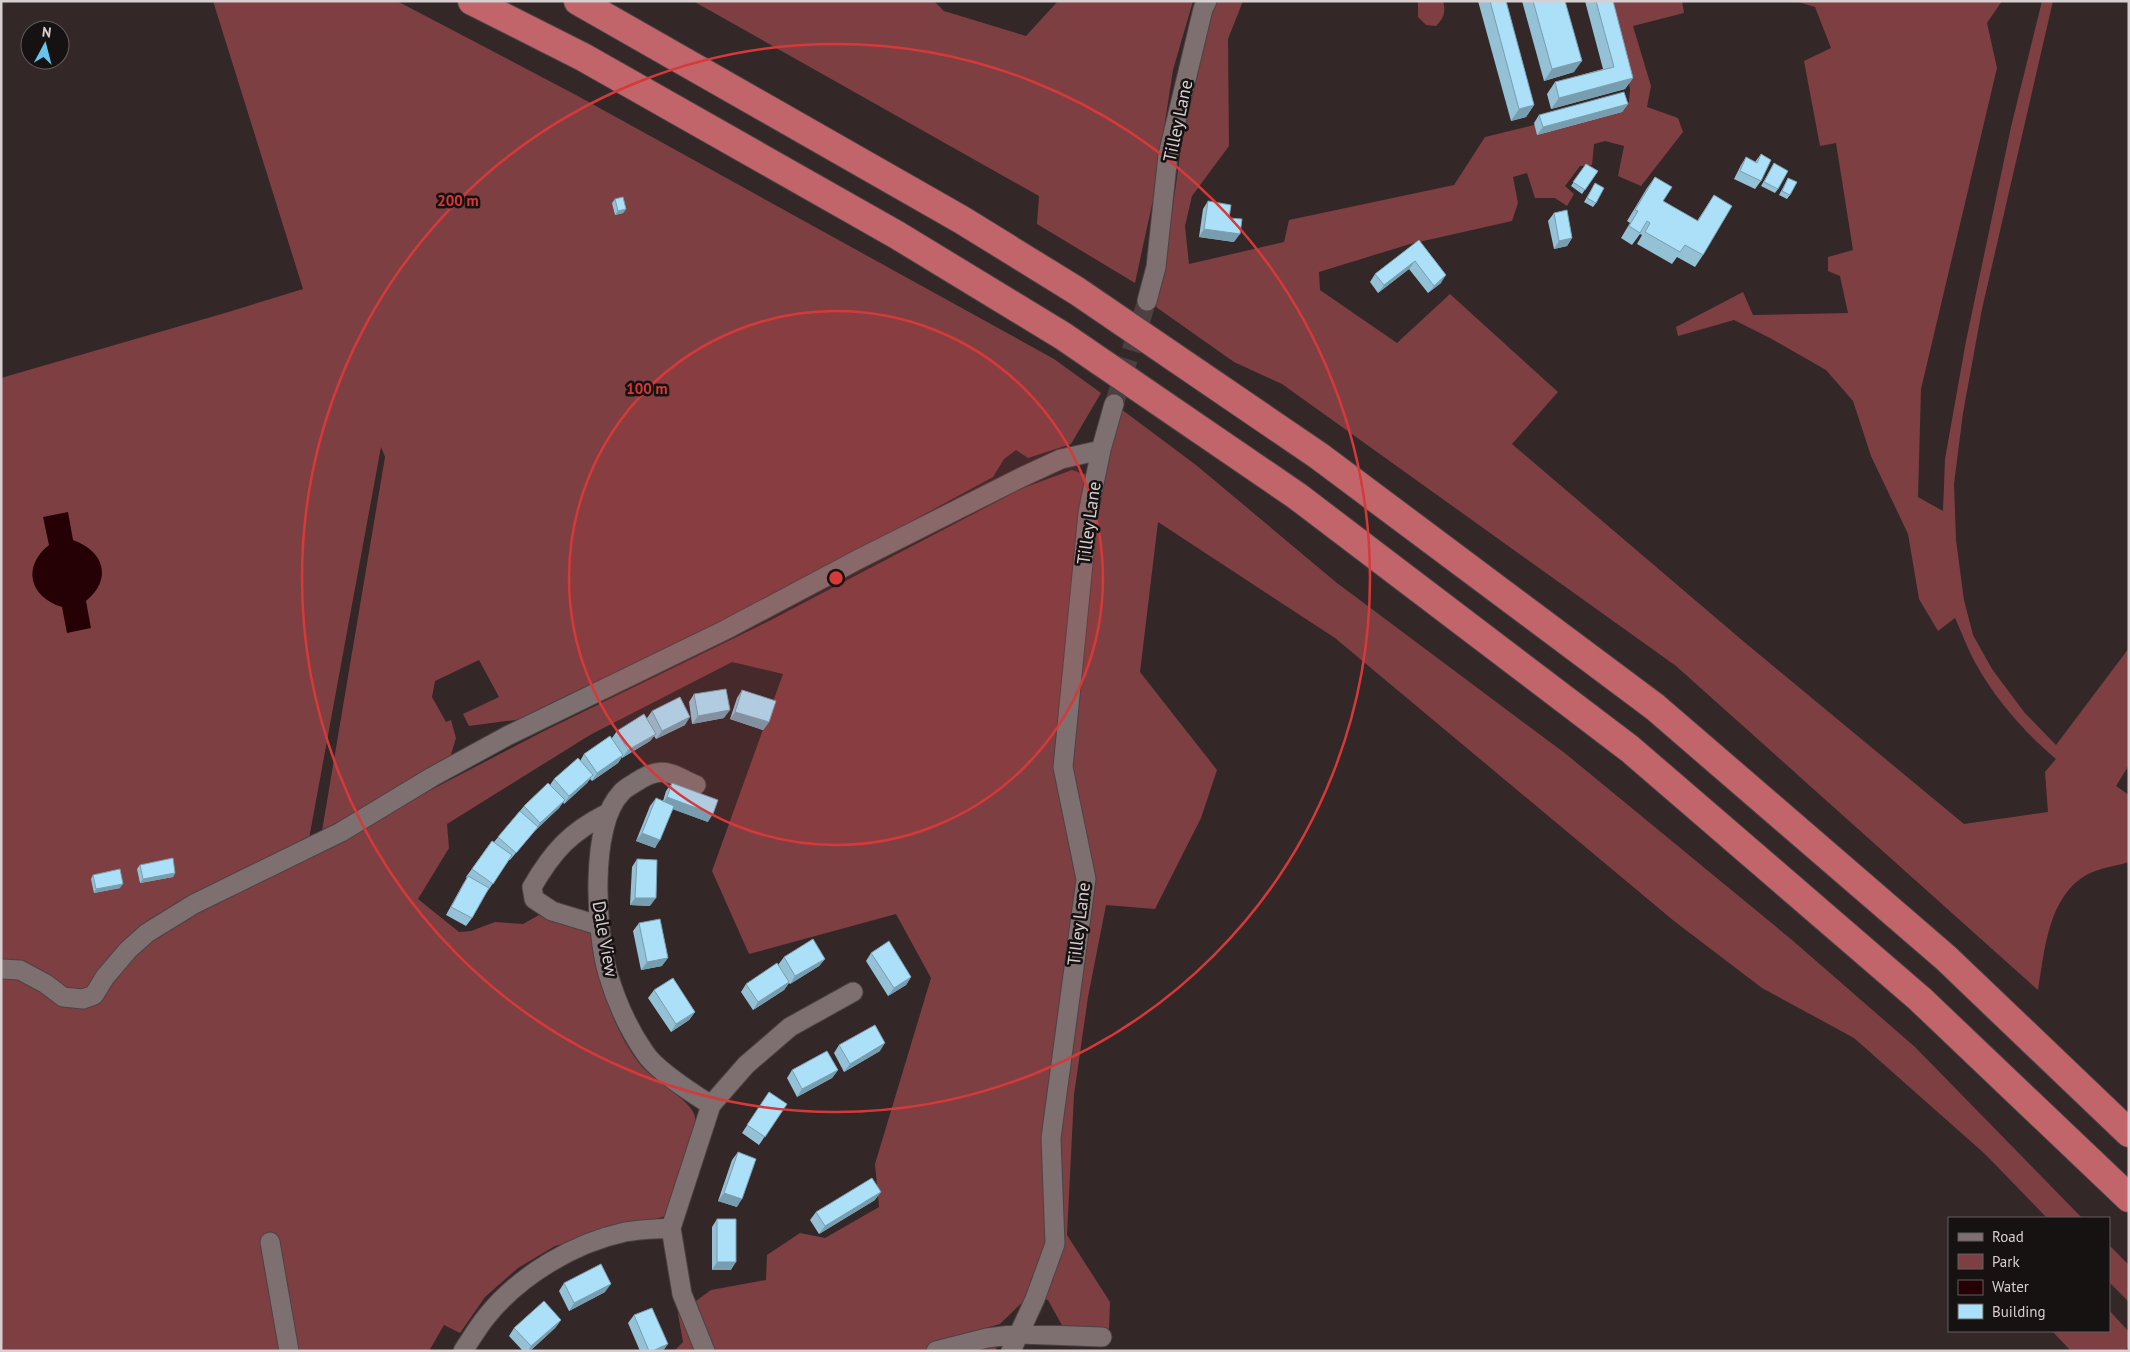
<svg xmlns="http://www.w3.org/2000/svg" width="2130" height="1352" font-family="'PT Sans',sans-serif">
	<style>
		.green { fill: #7e3f43 }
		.water { fill: #250106 }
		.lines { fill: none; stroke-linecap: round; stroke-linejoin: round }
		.minor-tunnel { stroke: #4c4041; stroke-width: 19; stroke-dasharray: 19 9; stroke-linecap: butt }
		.minor-casing { stroke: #4c4243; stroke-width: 21 }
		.highway-casing { stroke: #4c4243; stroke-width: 30 }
		.minor { stroke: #7e6f70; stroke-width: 19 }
		.highway { stroke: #c2656b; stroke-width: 28 }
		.wall { fill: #94c1d6 }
		.shaded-wall { fill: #789dae }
		.building { fill: #ace0f9; stroke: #789dae }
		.ring { fill: none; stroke: #d63939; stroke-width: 2.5 }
		.labels { text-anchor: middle; stroke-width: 5; stroke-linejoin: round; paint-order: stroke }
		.street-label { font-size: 18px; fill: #d8cfd0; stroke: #171212 }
		.centre { fill: #d63939; stroke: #171212; stroke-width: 2.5 }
		.ring-label { font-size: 15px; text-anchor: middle; font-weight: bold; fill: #d63939; stroke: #171212; stroke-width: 5; stroke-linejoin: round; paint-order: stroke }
	</style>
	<rect width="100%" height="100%" fill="#332728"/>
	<path class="green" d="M213,1h184l179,94 478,264 47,34 -30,51 -43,14 -12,-8 -12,9 -11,18 -175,95 -288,146 -61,8 -6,-12 36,-17 -20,-37 -44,21 -3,16 14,25 5,-2 5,18 -6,20 -128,73 63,-374 -4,-10 -75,408 238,-124 225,-110 254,-133 49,-18 31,10 18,-71 75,56 141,118 229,171 226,186 123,107 167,171h-35l-62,-64 -131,-116 -92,-50 -88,-67 -339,-283 -177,-116 -18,150 77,98 -16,48 -46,91 -49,-4 -18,92 -14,98 -7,140 43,67 -1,27h-45l-16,-29 -18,-5 -30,29 -18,5 16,22h-324l9,-9 -5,-28 33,-24 55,-10 1,-25 33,-22 25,5 54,-31 -4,-43 56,-186 -35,-64 -147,40 -37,-83 71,-197 -51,-12 -142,73 -143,89 2,24 -31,51 41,33 12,-1 24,-9 28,2 16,-9 51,17c9,46 20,93 49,131 11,15 55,39 56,54 2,18 -22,78 -29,99l-111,30 -37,22 -33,29 -25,36 -16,-8 -15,26h-428v-973l224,-65 78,-24z
		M693,1h241l10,10 82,25 32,-35h135l-20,69 -20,130 -18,83 -98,-59 2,-28z
		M1215,1h28l-15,38 1,107 -37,50 -7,30 4,38 95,-22 5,-22 165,-35 31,-48 53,-13 49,-9 42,-13 1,-13 -17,-88h69l2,12 -51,13 18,60 -4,21 31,11 5,14 -42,54 -23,-10 6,-30 -19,-5 -11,3 -2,21 -12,1 -15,20 9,8 -7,12 -12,-8h-20l-8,-25 -14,4 5,26 -6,18 -102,23 -91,28 1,18 77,53 53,-49 108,98 -46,52 231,197 221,183 84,-12 -3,-40 11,-13c-31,-26 -60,-59 -80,-95 -8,-14 -14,-31 -21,-46l-17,13 -19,-32 -11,-65 -37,-78 -18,-55 -27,-31 -56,-32 -36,-18 -56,16 -2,-9 67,-35 10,23 95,-2 -8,-37 -12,-5v-14l25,-7 -17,-107 -16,3 -16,-85 27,-13 -16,-41 -20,-6h207l-15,22 10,45 -76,321 -3,108 25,14 2,-52 21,-118 45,-214 31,-126h11l-71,308 -19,104 -9,71 2,56 8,60 9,35 19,34 32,43 32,33 73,-97v117l-13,21 13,9v67c-13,4 -29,6 -41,12 -40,22 -43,75 -50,116l-362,-324 -394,-282 -48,-22 -78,-55 13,-73 13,-93 28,-131z
		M1418,1h25c3,11 1,17 -7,25l-10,-1 -8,-8z
		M2109,1245l20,20v37l-20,-20z
		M2109,1310l20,22v14l-5,5h-53l-19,-20h57z"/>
	<path class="water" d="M68,512l5,28c31,11 40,39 13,61l5,27 -24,5 -5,-26c-33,-10 -40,-41 -13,-62l-6,-28z"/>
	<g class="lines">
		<path class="minor-tunnel" d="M1114,404l33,-103"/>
		<defs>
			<path id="minor" d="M1147,301l9,-34 12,-112 35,-146 4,-8
				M696,785c-9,-3 -18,-10 -28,-12 -11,-3 -23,3 -32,9 -4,3 -11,6 -15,11 -32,33 -25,140 -13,181 8,27 21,56 37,79 12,18 47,40 66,52
				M598,925l-46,-14 -18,-12 -2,-12c21,-36 38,-55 76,-74
				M1,969l19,1 26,14 17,13 20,2 11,-4 11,-18 23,-27 19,-17 47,-29 147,-72 91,-55 75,-41 218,-106 134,-71 163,-82 39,-18 40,-9
				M270,1242l19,109
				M463,1351c8,-12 15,-24 24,-35 33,-41 87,-73 138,-84 15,-3 31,-3 46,-4
				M705,1351l-23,-57 -11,-66 40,-123 35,-40 44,-38 63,-35
				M936,1351l51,-13 32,-4 83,3
				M1011,1351l24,-52 20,-55 -4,-106 35,-259 -23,-112 25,-254 13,-63 13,-46"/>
			<path id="highway" d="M472,1l111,56 314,178 166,101 234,160 333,253 290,250 209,199
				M578,1l384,219 115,71 242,165 336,251 291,251 183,175"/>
		</defs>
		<use href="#minor" class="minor-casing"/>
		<use href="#highway" class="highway-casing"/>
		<use href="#minor" class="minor"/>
		<use href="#highway" class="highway"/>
	</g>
	<path class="wall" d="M1478,1h28l28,104 -8,12 -15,4z
		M1522,1h43l9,71 -30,9z
		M1585,1h28l20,77 -8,11 -74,20 -4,-15 8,-12 48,-13z
		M1628,104l-6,8 -85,23 -3,-12 5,-8z
		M1761,154v27l-6,8 -21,-10 7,-14 5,-8 9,5z
		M1774,163l4,26 -3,4 -14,-7z
		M1586,164l12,7 -16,23 -11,-8z
		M1655,177l8,24 34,20 17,-26 -11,60 -8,12 -18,-10 -5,7 -35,-20 5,-9 -2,-1 -8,11 -11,-7 9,-15 -3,-2 20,-33z
		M1788,178l2,17 -3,4 -8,-4z
		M1595,183l1,20 -3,4 -9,-5z
		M615,199l11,10 -3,4 -8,2 -3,-12z
		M1208,201l26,41 -35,-5 4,-28z
		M1554,213l18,25 -5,8 -13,3 -6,-28z
		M1419,240l22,43 -13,10 -19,-24 -31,24 -8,-11 5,-8z
		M742,690l27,32 -6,8 -33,-11 7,-21z
		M694,694l30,24 -32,6 -3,-22z
		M652,711l33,14 -29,14 -2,-3 -4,5 -28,17v-1l-4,6 -26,18 -2,-2 -3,4 -23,21 -1,-2 -4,6 -24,22 -25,30h-1l-22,32 -1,-1 -14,27 -6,8 -20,-11 17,-31 4,-6 -1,-1 26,-36 2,1 30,-36 26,-21 4,-6 26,-18 4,-7 28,-16 5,-7 30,-13z
		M672,783l36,39 -35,-13 -18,39 -19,-7 14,-35 6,-8 7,3 3,-10z
		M637,859l13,47 -20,-1 2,-38z
		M140,865l35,8 -2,4 -33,6 -3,-14z
		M93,875l27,13 -26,5 -3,-14z
		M639,923l23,43 -21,4 -8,-39z
		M871,953l40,24 -5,8 -18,11 -22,-35z
		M784,957l41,2 -6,7 -29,18 -1,-1 -5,7 -31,20 -12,-18 5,-8 32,-19z
		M654,990l41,22 -6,8 -18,12 -23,-34z
		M839,1045l41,6 -36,21 -10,-19z
		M792,1070h46l-6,8 -35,19 -10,-19z
		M769,1092l18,12 -28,41 -17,-12z
		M738,1152l-1,55 -19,-6 14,-41z
		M875,1200l-56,34 -9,-14 6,-8z
		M717,1219l14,51h-19v-43z
		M564,1283l41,9 -36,19 -10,-20z
		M634,1315l29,36h-23l-12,-28z
		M561,1320l-6,8 -25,23h-7l-14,-15 5,-8z"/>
	<path class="shaded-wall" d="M1582,61l-8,11 -30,9 8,-12z
		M1633,78l-8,11 -74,20 8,-11z
		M1628,104l-6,8 -85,23 6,-8z
		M1534,105l-8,12 -15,4 8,-12z
		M626,209l-3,4 -8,2 3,-4z
		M1204,229l36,5 -6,8 -35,-5z
		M1572,238l-5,8 -13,3 5,-8z
		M1415,261l-6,8 -31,24 6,-8z
		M1446,275l-5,8 -13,10 6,-7z
		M730,710l-6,8 -32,6 6,-8z
		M735,712l34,10 -6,8 -33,-11z
		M690,717l-5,8 -29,14 6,-8z
		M656,734l-6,7 -28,17 6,-8z
		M623,755l-5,8 -26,18 5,-8z
		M593,775l-6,8 -23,21 5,-8z
		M667,797l46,17 -5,8 -47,-17z
		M565,800l-6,8 -24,23 5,-8z
		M642,833l18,7 -5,8 -19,-7z
		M175,873l-2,4 -33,6 3,-4z
		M123,884l-3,4 -26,5 2,-4z
		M635,898h21l-6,8 -20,-1z
		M668,958l-6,8 -21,4 6,-8z
		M825,959l-6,7 -29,18 5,-8z
		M911,977l-5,8 -18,11 6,-8z
		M789,982l-5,8 -31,20 5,-8z
		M695,1012l-6,8 -18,12 5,-8z
		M885,1043l-5,8 -36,21 6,-8z
		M838,1070l-6,8 -35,19 5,-8z
		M881,1192l-6,8 -56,34 6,-8z
		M724,1193l18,6 -5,8 -19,-6z
		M717,1262h19l-5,8h-19z
		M611,1284l-6,8 -36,19 5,-8z
		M561,1320l-6,8 -25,23h-2l3,-5z
		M668,1344l-5,7h-11z"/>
	<path class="building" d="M1490,1h16l28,104 -15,4z
		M1533,1h32l17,60 -30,8z
		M1596,1h17l20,77 -74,20 -4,-16 59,-15z
		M1624,92l4,12 -85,23 -4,-12z
		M1761,154l10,6 -10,21 -21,-10 6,-14 11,6z
		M1774,163l14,8 -10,18 -14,-7z
		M1586,164l12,7 -13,19 -12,-8z
		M1655,177l17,10 -9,14 35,20 16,-26 18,11 -29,49 -18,-10 -5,7 -35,-20 5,-9 -3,-2 -7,12 -11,-7 9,-15 -3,-1z
		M1788,178l9,4 -7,13 -8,-4z
		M1595,183l9,5 -8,15 -9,-5z
		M623,197l3,12 -8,2 -3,-12z
		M1208,201l23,4 -2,13 13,1 -2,15 -36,-5z
		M1567,210l5,28 -13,3 -5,-28z
		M1419,240l27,35 -12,11 -19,-25 -31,24 -9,-11z
		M726,689l4,21 -32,6 -4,-22z
		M742,690l34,11 -7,21 -34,-10z
		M680,697l10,20 -28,14 -10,-20z
		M644,714l12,20 -28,16 -11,-19z
		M610,736l13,19 -26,18 -13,-19z
		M578,758l15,17 -24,21 -15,-17z
		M548,783l17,17 -25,23 -16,-17z
		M672,783l46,17 -5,14 -46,-17z
		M656,798l18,8 -14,34 -18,-7z
		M520,811l18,16 -22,26 -18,-16z
		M492,841l20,14 -19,29 -21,-15z
		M173,858l2,15 -32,6 -3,-14z
		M637,859l20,1 -1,38h-21z
		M120,869l3,15 -27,5 -3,-14z
		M468,876l21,12 -17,30 -21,-11z
		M660,919l8,39 -21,4 -8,-39z
		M813,939l12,20 -30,17 -11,-19z
		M889,941l22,36 -17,11 -23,-35z
		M777,963l12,19 -31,20 -12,-18z
		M673,978l22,34 -19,12 -22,-34z
		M875,1025l10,18 -35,21 -11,-19z
		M827,1051l11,19 -36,19 -10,-19z
		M769,1092l18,12 -22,33 -18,-12z
		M738,1152l18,7 -14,40 -18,-6z
		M872,1178l9,14 -56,34 -9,-14z
		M717,1219h19v43h-19z
		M601,1264l10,20 -37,19 -10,-20z
		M544,1301l17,19 -30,26 -17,-18z
		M652,1308l16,36 -16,7h-3l-15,-36z"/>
	<circle cx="836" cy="578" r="267" fill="#d63939" fill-opacity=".12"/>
	<g class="ring">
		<circle cx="836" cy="578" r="267"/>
		<circle cx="836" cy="578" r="534"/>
	</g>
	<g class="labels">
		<g class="street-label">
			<text transform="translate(1178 121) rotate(-78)" y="6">Tilley Lane</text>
			<text transform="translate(1089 523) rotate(-82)" y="6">Tilley Lane</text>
			<text transform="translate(1079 924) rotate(-83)" y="6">Tilley Lane</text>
			<text transform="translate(605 939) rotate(80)" y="6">Dale View</text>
		</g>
	</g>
	<circle cx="836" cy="578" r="8" class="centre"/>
	<g class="ring-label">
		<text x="458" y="206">200 m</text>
		<text x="647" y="394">100 m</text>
	</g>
	<rect width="2130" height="1352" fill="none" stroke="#d8cfd0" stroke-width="5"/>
	<rect x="1948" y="1217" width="162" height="115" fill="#171212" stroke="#645e5e"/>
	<rect x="1958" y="1233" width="25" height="8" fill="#7e6f70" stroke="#645e5e"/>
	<text x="1992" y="1242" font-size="15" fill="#d8cfd0">Road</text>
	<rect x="1958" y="1254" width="25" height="15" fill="#7e3f43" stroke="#645e5e"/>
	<text x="1992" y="1267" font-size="15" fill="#d8cfd0">Park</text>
	<rect x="1958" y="1280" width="25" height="15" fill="#250106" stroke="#645e5e"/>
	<text x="1992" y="1292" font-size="15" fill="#d8cfd0">Water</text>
	<rect x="1958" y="1304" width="25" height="15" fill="#ace0f9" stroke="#645e5e"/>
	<text x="1992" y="1317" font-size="15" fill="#d8cfd0">Building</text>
	<g transform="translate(45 45) rotate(7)"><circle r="24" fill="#171212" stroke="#645e5e"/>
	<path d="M0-4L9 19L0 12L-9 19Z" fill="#65c5ee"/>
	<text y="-8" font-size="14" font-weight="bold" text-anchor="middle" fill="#d8cfd0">N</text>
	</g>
</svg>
